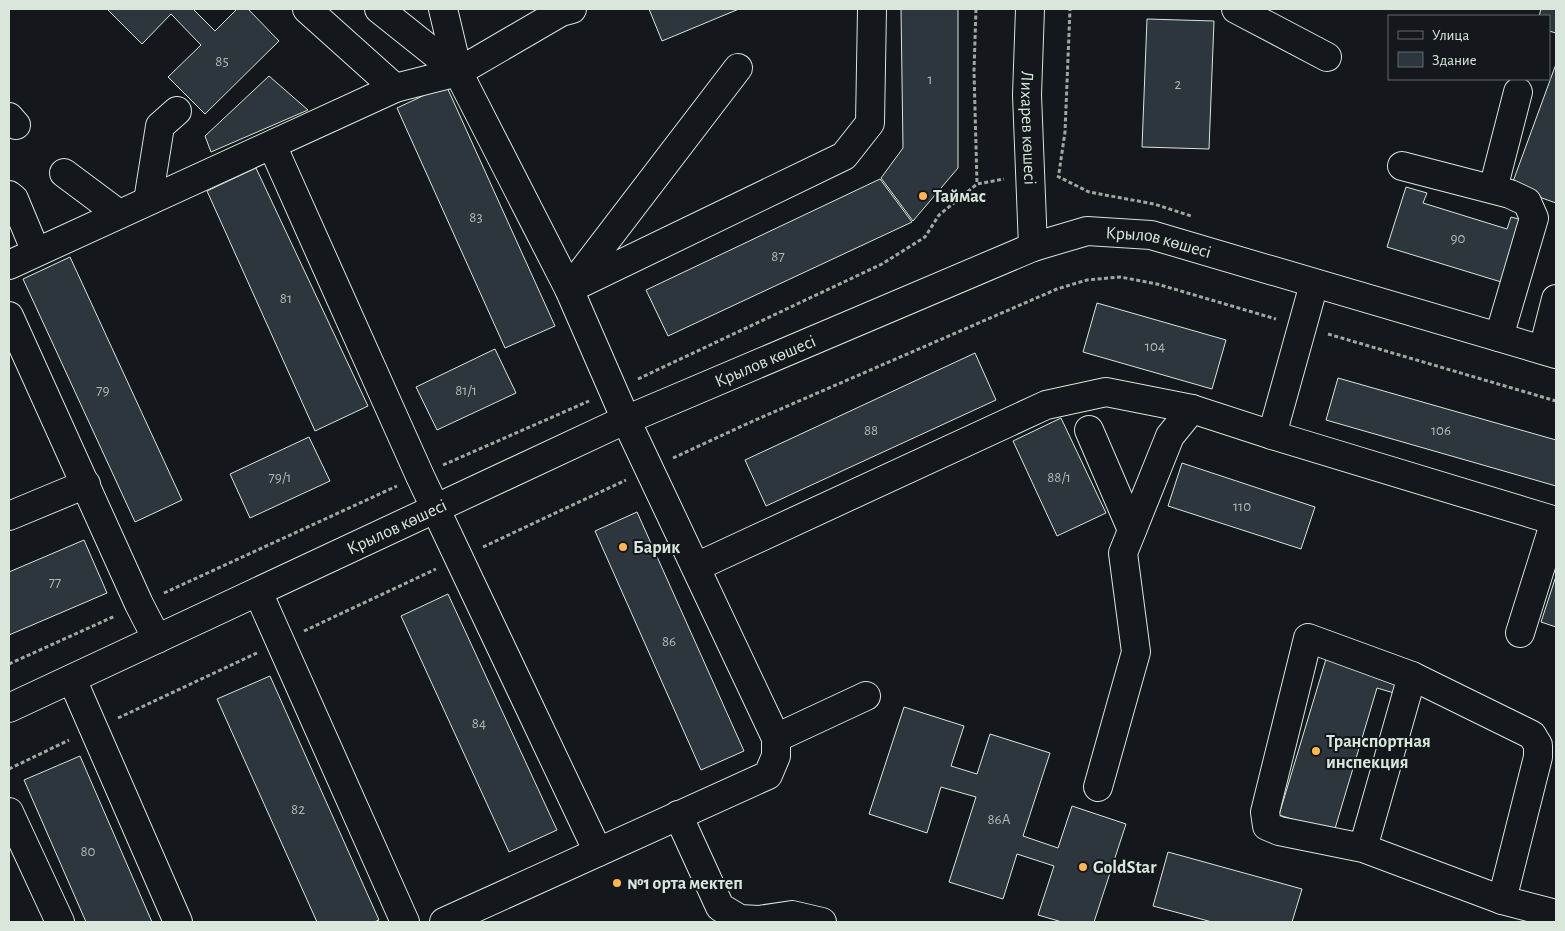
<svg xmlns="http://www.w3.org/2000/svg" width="1565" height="931" font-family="'Alegreya Sans',sans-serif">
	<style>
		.building { fill: #2c363c; stroke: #d8e6dc }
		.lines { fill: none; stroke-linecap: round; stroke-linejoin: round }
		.minor-casing { stroke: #d8e6dc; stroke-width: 30 }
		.major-casing { stroke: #d8e6dc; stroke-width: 30 }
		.path { stroke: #9da8a2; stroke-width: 3; stroke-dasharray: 4 2.5; stroke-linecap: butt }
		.minor { stroke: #14181c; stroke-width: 28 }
		.major { stroke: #14181c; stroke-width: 28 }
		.poi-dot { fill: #ffb74d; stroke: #14181c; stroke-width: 2 }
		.labels { text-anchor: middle; stroke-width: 4; stroke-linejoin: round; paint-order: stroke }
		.number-label { font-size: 15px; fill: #adbab4 }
		.street-label { font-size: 18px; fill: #d8e6dc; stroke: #14181c }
		.poi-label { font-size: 18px; font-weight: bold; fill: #d8e6dc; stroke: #14181c; text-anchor: start }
	</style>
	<rect width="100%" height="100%" fill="#14181c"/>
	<path class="building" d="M107,9h86l22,22 22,-22h11l31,32 -74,73 -37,-37 33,-32 -30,-31 -29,30z
		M649,9h90l-77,32z
		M901,9h57v159l-45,53 -32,-43 22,-30z
		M1541,9h15v24l-7,-2v-15h-10z
		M1147,19l67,2 -5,128 -67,-2z
		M1556,64v139l-45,-16z
		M269,76l39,34 -97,42 -6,-16z
		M446,85l109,241 -50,22 -108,-240z
		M256,168l112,238 -53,25 -108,-240z
		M880,179l32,43 -244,114 -22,-46z
		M1406,187l21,6 -4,10 84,26 4,-12 19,5 -19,63 -124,-38z
		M70,257l112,243 -47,22 -112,-243z
		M1097,303l129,37 -14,49 -129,-37z
		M495,349l21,44 -79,37 -21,-43z
		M975,353l21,47 -230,106 -21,-46z
		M1338,378l218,62v46l-230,-66z
		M1061,418l45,95 -49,23 -44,-95z
		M309,437l21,44 -80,37 -20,-44z
		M1182,463l133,44 -14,42 -133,-43z
		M637,512l107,239 -43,19 -106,-239z
		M84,540l23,53 -98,42v-63z
		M1556,576v51l-15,-5z
		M448,594l109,236 -48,22 -108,-236z
		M1326,659l72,22 -4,12 -17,-5 -43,144 -55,-17z
		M270,676l109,244 -5,2h-57l-100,-223z
		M904,707l60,19 -13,40 26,8 13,-40 60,19 -27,83 35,12 14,-42 54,18 -32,98h-32l-24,-7 16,-49 -37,-12 -14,45 -54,-17 27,-85 -35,-10 -14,46 -58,-19z
		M80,756l72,166h-66l-62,-142z
		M1168,852l134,37 -10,33h-80l-59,-16z"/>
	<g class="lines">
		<defs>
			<g id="minor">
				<path d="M307,9l88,79"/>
				<path d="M379,9l79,63"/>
				<path d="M443,9l15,63 111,217 57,131 150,318v18l-8,19 -324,147"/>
				<path id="s1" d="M1030,9l-3,86 6,152"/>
				<path d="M1236,9l91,48"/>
				<path d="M738,68l-169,221 275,-133 26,-33 2,-114"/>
				<path d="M9,117l7,8"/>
				<path d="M272,145l148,331 178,376"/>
				<path d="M1402,166l108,28 17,8 7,16 -35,119"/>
				<path d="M64,173l55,41"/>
				<path d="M1493,189l25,-97"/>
				<path d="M9,195l5,4 22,53"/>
				<path d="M148,201l12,-75 17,-15"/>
				<path d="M9,265l386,-177 63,-16 103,-60 11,-3"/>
				<path d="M1314,284l-42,151 284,86"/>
				<path d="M9,316l130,288 18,35"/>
				<path d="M1543,350l13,-51"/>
				<path d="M1089,430l43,100"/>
				<path d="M9,516l77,-32"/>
				<path d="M696,567l350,-162 60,-13 86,17 80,26"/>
				<path d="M258,592l147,330"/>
				<path d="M1520,633l35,-112"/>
				<path d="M1412,676l120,59 6,10v12l-36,143"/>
				<path d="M72,679l106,243"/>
				<path d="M776,738l90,-42"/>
				<path d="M1098,787l38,-135 -13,-99 47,-117 22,-27"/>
				<path d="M9,812l51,110"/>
				<path d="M678,815l42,92 20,12 19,1 33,-5 30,7"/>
				<path d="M1363,848l49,-172 -104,-38 -43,174 2,14 12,5 84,17 139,52 54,14"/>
			</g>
			<g id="major">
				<path id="s2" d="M9,708l605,-283 419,-178 54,-16 64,4 405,119"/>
			</g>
		</defs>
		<use href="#minor" class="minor-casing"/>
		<use href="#major" class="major-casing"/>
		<path class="path" d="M976,9l-2,62 3,113
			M1059,173l6,-41 5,-123
			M1057,176l32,16 65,12 37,12
			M1328,334l228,67
			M638,379l244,-115 43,-27 14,-22 38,-31 27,-5
			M673,458l80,-37 304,-132 30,-9 33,-3 37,7 119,35
			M443,465l146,-64
			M483,547l143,-67
			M164,593l233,-107
			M304,631l132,-62
			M9,664l106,-48
			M118,718l139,-65
			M9,769l60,-29"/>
		<use href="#minor" class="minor"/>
		<use href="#major" class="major"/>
	</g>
	<g class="poi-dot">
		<circle cx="923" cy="196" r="5"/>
		<circle cx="623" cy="547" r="5"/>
		<circle cx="1316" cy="751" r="5"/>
		<circle cx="1083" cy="867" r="5"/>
		<circle cx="617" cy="883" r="5"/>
	</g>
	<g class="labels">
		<g class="number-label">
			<text x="222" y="66">85</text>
			<text x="930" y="84">1</text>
			<text x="1178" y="89">2</text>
			<text x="476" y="222">83</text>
			<text x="1458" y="243">90</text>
			<text x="778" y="261">87</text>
			<text x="286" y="303">81</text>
			<text x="1155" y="351">104</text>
			<text x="103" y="395">79</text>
			<text x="466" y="395">81/1</text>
			<text x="871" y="435">88</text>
			<text x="1441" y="435">106</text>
			<text x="280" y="482">79/1</text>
			<text x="1059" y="482">88/1</text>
			<text x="1242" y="511">110</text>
			<text x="55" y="587">77</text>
			<text x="669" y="646">86</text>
			<text x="479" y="728">84</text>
			<text x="298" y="814">82</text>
			<text x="999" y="824">86А</text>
			<text x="88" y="856">80</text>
		</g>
		<g class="street-label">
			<text dy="6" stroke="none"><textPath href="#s1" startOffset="119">Лихарев көшесі</textPath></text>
			<text dy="6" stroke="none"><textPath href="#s2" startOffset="1252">Крылов көшесі</textPath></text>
			<text dy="6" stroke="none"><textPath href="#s2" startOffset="832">Крылов көшесі</textPath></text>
			<text dy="6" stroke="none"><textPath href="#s2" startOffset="428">Крылов көшесі</textPath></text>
		</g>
		<g class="poi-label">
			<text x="933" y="202">Таймас</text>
			<text x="633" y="553">Барик</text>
			<text x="1326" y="747">Транспортная<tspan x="1326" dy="21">инспекция</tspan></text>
			<text x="1093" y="873">GoldStar</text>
			<text x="627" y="889">№1 орта мектеп</text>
		</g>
	</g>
	<rect width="1565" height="931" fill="none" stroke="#d8e6dc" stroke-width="20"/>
	<rect x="1388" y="15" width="162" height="65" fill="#14181c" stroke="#626a69"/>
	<rect x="1398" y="31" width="25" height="8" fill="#14181c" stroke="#626a69"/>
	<text x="1432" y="40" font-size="15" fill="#d8e6dc">Улица</text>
	<rect x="1398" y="52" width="25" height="15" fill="#2c363c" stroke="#626a69"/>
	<text x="1432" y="65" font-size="15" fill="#d8e6dc">Здание</text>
</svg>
